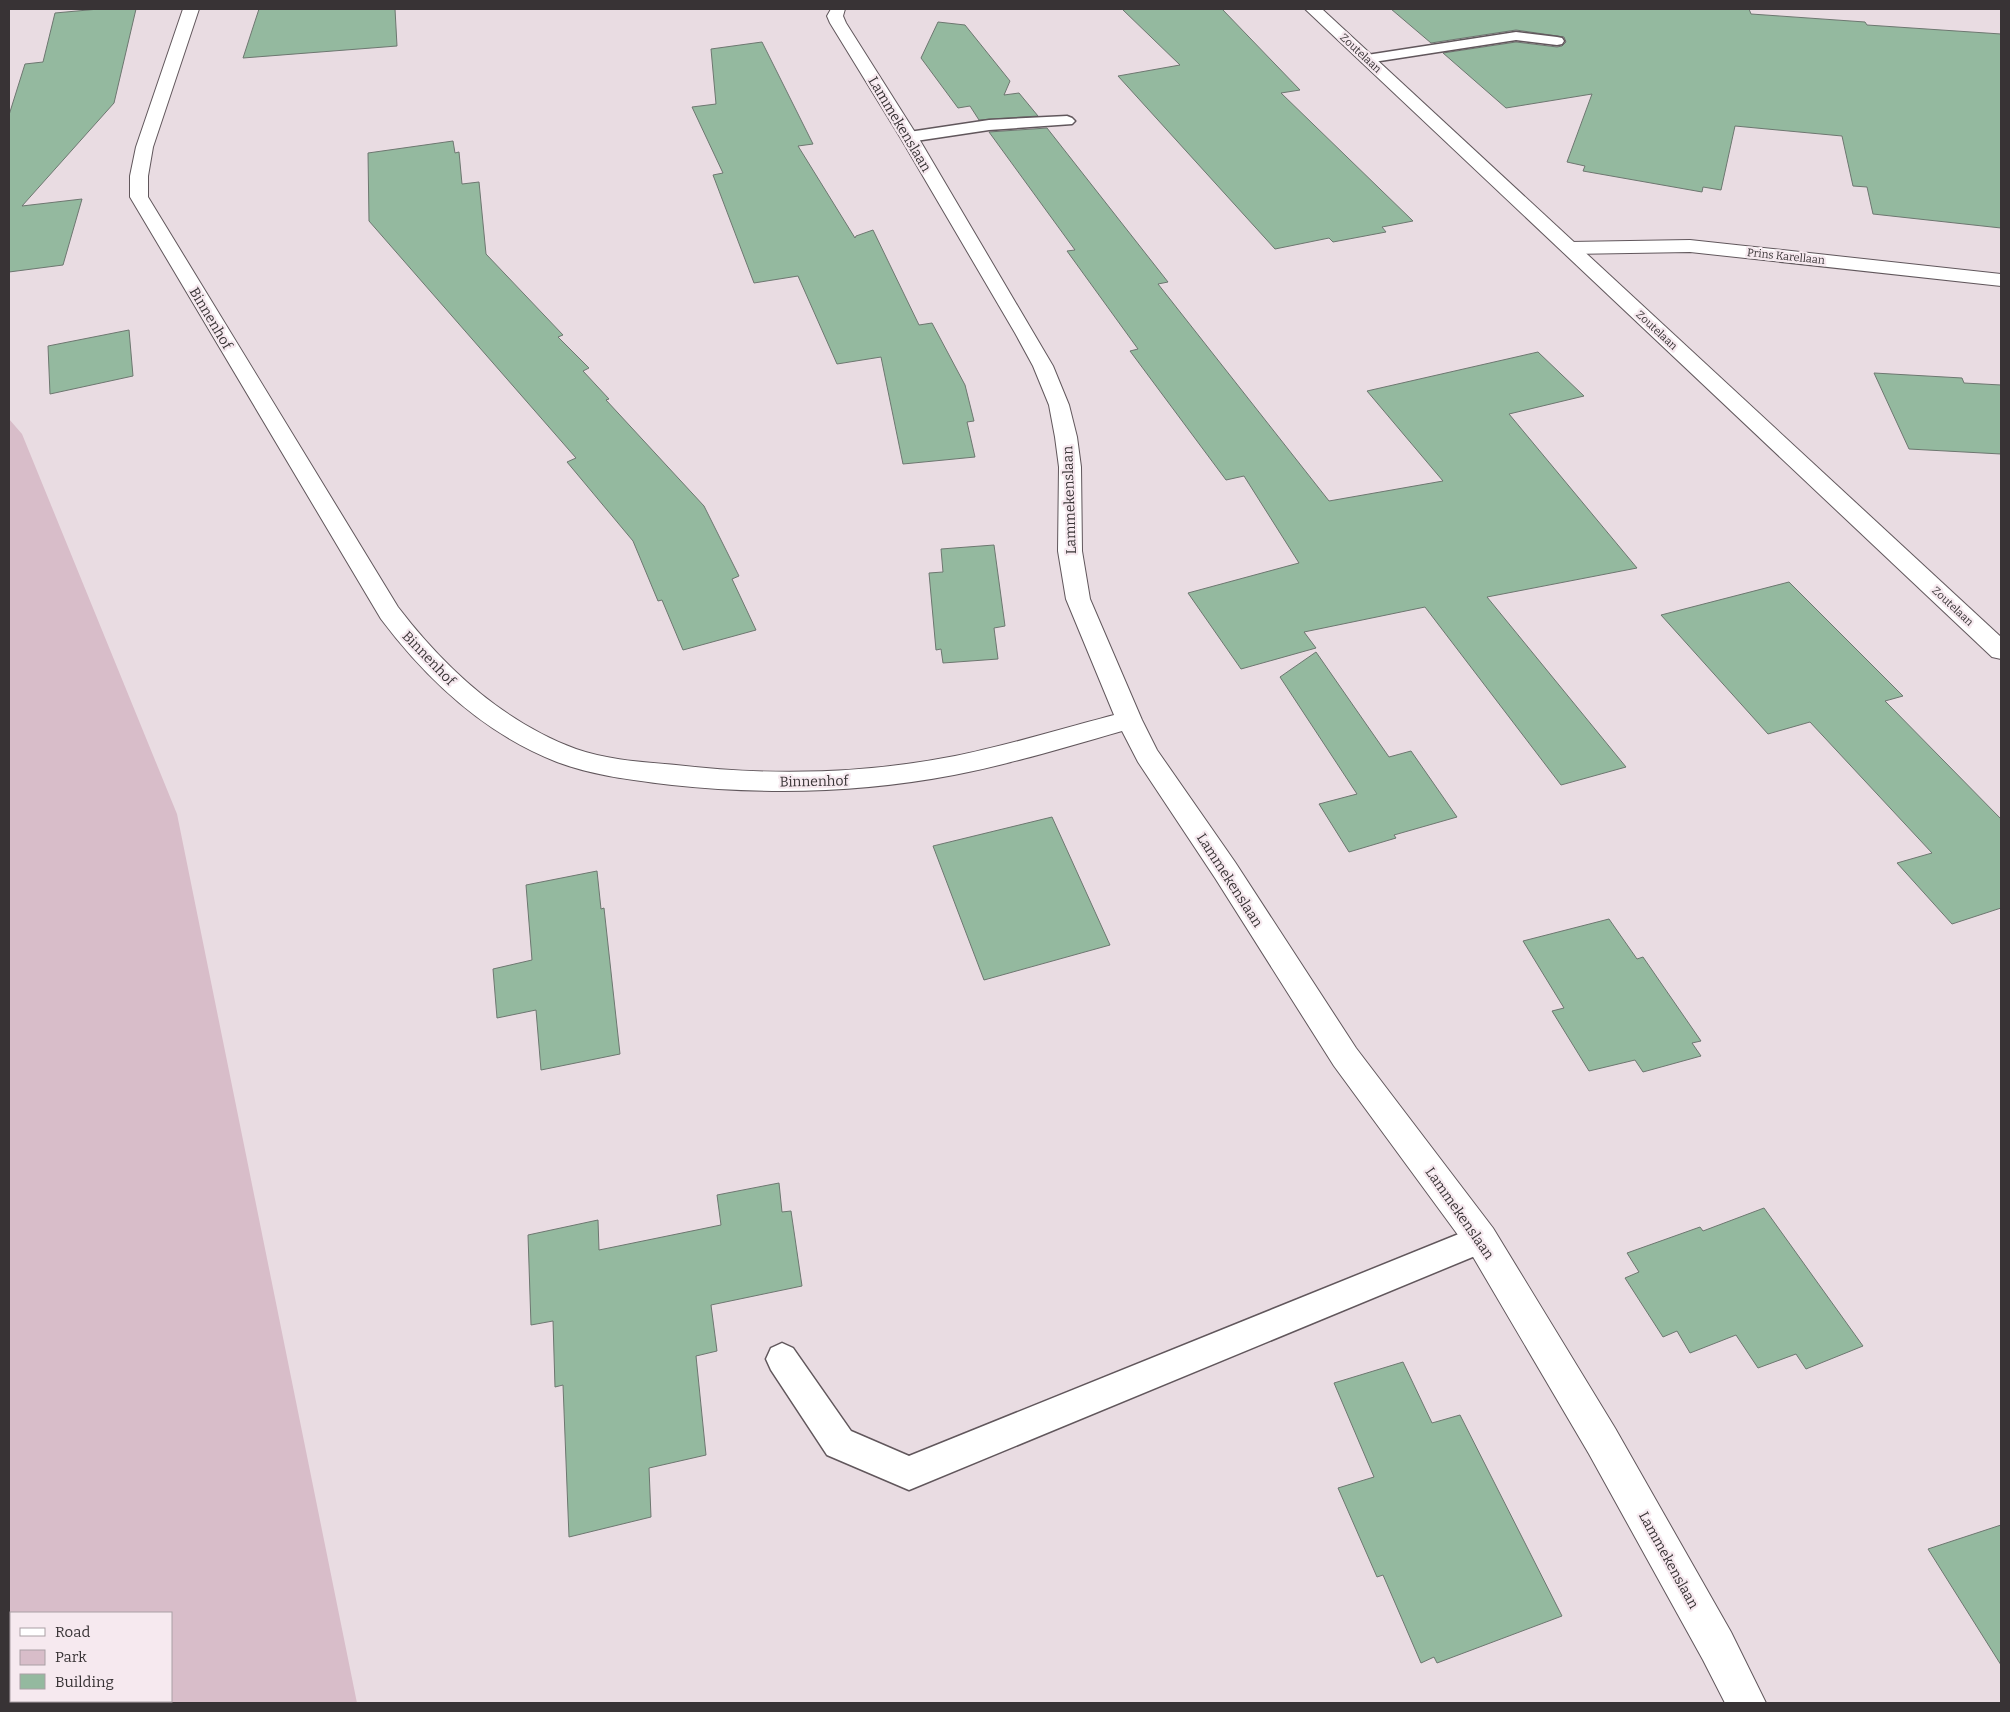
<svg xmlns="http://www.w3.org/2000/svg" width="2010" height="1712" font-family="Bitter,serif">
	<style>
		.green { fill: #d8bdc9; fill-rule: evenodd }
		.building { fill: #94b99f; stroke: #6d7770 }
		.lines { fill: none; stroke-linecap: round; stroke-linejoin: round }
		.service-casing { stroke: #61575c; stroke-width: 3 }
		.minor-casing { stroke: #61575c; stroke-width: 2 }
		.tertiary-casing { stroke: #61575c; stroke-width: 2 }
		.service { fill: #fff; fill-rule: evenodd }
		.minor { fill: #fff; fill-rule: evenodd }
		.tertiary { fill: #fff; fill-rule: evenodd }
		.labels { text-anchor: middle; stroke-width: 4.5; stroke-linejoin: round; paint-order: stroke }
		.far-street-label { font-size: 11px; fill: #383335; stroke: #f6e9ef }
		.street-label { font-size: 14px; fill: #383335; stroke: #f6e9ef }
	</style>
	<rect width="100%" height="100%" fill="#e9dce2"/>
	<path class="green" d="M9,419l13,15 155,380 180,889h-348zM11,1613h160v88h-160z"/>
	<path class="building" d="M99,9h37l-22,94 -92,103 60,-7 -19,66 -54,7v-157l16,-51 18,-2 12,-49z
		M259,9h136l2,37 -154,12z
		M1122,9h100l78,81 -19,3 132,128 -31,6 4,5 -53,10 -4,-4 -54,11 -157,-173 62,-11z
		M1391,9h358l2,5 114,8 2,3 134,9v194l-128,-14 -6,-27 -14,-1 -11,-50 -107,-10 -14,64 -18,-3 -1,5 -119,-21 2,-5 -18,-4 25,-68 -86,14 -63,-55 73,-11 41,5 5,-1 4,-4 -2,-5 -48,-7 -85,13z
		M938,22l27,3 45,56 -6,14 15,-2 19,23 -59,4 -9,-14 -12,2 -37,-50z
		M762,42l51,102 -15,2 57,92 1,-2 17,-6 46,95 13,-2 33,62 9,36 -7,1 8,35 -72,7 -22,-107 -44,7 -39,-88 -44,7 -41,-108 10,-2 -31,-66 24,-3 -5,-55z
		M1047,128l121,154 -10,2 171,217 114,-20 -76,-90 171,-39 46,44 -75,18 128,154 -150,29 139,170 -65,18 -136,-178 -121,25 12,16 -75,21 -53,-76 111,-30 -55,-87 -18,4 -96,-129 8,-2 -71,-98 8,-1 -86,-118z
		M453,141l2,12 4,-1 3,32 17,-2 7,72 77,81 -5,2 31,31 -6,3 26,28 -3,1 98,106 35,70 -7,3 24,51 -73,20 -21,-50 -4,1 -25,-60 -66,-79 9,-4 -207,-237 -1,-68z
		M129,330l4,46 -83,18 -2,-48z
		M1874,373l88,5 2,5 37,2v69l-92,-5z
		M994,545l11,81 -11,2 4,31 -55,4 -2,-14 -5,1 -7,-77 14,-1 -2,-23z
		M1789,582l114,114 -18,5 116,118v89l-49,16 -55,-61 35,-10 -122,-131 -42,12 -107,-119z
		M1316,652l73,105 22,-6 46,66 -63,18 2,3 -47,14 -30,-48 38,-10 -77,-117z
		M1052,817l58,128 -126,35 -51,-134z
		M597,871l4,38 3,-1 16,146 -79,16 -5,-60 -39,8 -4,-49 39,-9 -6,-75z
		M1609,919l28,40 6,-2 58,84 -9,2 9,13 -58,16 -8,-12 -46,11 -37,-60 12,-3 -41,-67z
		M779,1183l3,29 9,-1 11,75 -91,19 6,46 -21,5 10,99 -57,13 2,49 -82,20 -6,-152 -8,2 -2,-66 -22,4 -3,-90 70,-15 1,30 122,-25 -4,-30z
		M1764,1208l99,138 -57,23 -10,-15 -38,14 -22,-33 -46,18 -13,-22 -14,6 -38,-59 14,-6 -12,-19 73,-26 3,4z
		M1403,1362l29,61 28,-8 102,201 -125,47 -3,-6 -13,6 -38,-88 -6,2 -39,-89 36,-11 -40,-94z
		M2001,1525v140l-73,-116z"/>
	<g class="lines">
		<defs>
			<path id="service" d="M1516,32l41,5 5,1 2,3 -2,3 -5,1 -41,-5 -149,23 -5,-1 -2,-3 2,-3 5,-1z
				M1067,116l5,2 3,3 -3,3 -83,6 -80,12 -5,-2 -3,-3 3,-3 5,-2 80,-12z
				M1481,1225l11,4 4,10 -4,10 -583,241 -82,-35 -56,-85 -5,-11 5,-11 11,-5 11,5 58,83 58,25z"/>
			<path id="minor" d="M183,9h16l-46,138 -5,29v21l250,410c46,60 105,115 178,142 31,11 67,13 100,16 93,11 188,9 279,-9 54,-11 106,-27 159,-41l-48,-116 -8,-48 1,-84 -4,-30 -6,-32 -16,-39 -18,-33 -115,-196 -70,-114 -3,-7 4,-7h14l-2,7 3,7 72,114 135,229 16,39 8,32 4,30 1,84 8,48 52,121 15,30 78,112 121,186 137,180 122,200 116,204 35,71h-41l-22,-43 -114,-206 -120,-204 -135,-184 -119,-188 -77,-116 -16,-31c-56,16 -111,33 -168,44 -93,18 -188,20 -282,10 -39,-5 -78,-9 -115,-23 -72,-28 -130,-82 -176,-143l-251,-422v-21l6,-29z
				M1690,240l311,34v12l-311,-34 -120,2 -7,-2 -2,-4 2,-4 7,-2z"/>
			<path id="tertiary" d="M1305,9h17l679,628v22l-9,-2z"/>
		</defs>
		<use href="#service" class="service-casing"/>
		<use href="#minor" class="minor-casing"/>
		<use href="#tertiary" class="tertiary-casing"/>
		<use href="#service" class="service"/>
		<use href="#minor" class="minor"/>
		<use href="#tertiary" class="tertiary"/>
	</g>
	<g class="labels">
		<g class="far-street-label">
			<text transform="translate(1361 53) rotate(43)" y="4">Zoutelaan</text>
			<text transform="translate(1786 256) rotate(6)" y="4">Prins Karellaan</text>
			<text transform="translate(1657 330) rotate(43)" y="4">Zoutelaan</text>
			<text transform="translate(1953 606) rotate(43)" y="4">Zoutelaan</text>
		</g>
		<g class="street-label">
			<text transform="translate(900 124) rotate(59)" y="5">Lammekenslaan</text>
			<text transform="translate(211 318) rotate(59)" y="5">Binnenhof</text>
			<text transform="translate(1069 500) rotate(-92)" y="5">Lammekenslaan</text>
			<text transform="translate(429 658) rotate(46)" y="5">Binnenhof</text>
			<text transform="translate(814 781) rotate(-1)" y="5">Binnenhof</text>
			<text transform="translate(1230 880) rotate(57)" y="5">Lammekenslaan</text>
			<text transform="translate(1460 1213) rotate(55)" y="5">Lammekenslaan</text>
			<text transform="translate(1669 1560) rotate(61)" y="5">Lammekenslaan</text>
		</g>
	</g>
	<rect width="2010" height="1712" fill="none" stroke="#383335" stroke-width="20"/>
	<rect x="10" y="1612" width="162" height="90" fill="#f6e9ef" stroke="#aaa0a5"/>
	<rect x="20" y="1628" width="25" height="8" fill="#ffffff" stroke="#aaa0a5"/>
	<text x="55" y="1637" font-size="15" fill="#383335">Road</text>
	<rect x="20" y="1650" width="25" height="15" fill="#d8bdc9" stroke="#aaa0a5"/>
	<text x="55" y="1662" font-size="15" fill="#383335">Park</text>
	<rect x="20" y="1674" width="25" height="15" fill="#94b99f" stroke="#aaa0a5"/>
	<text x="55" y="1687" font-size="15" fill="#383335">Building</text>
</svg>
